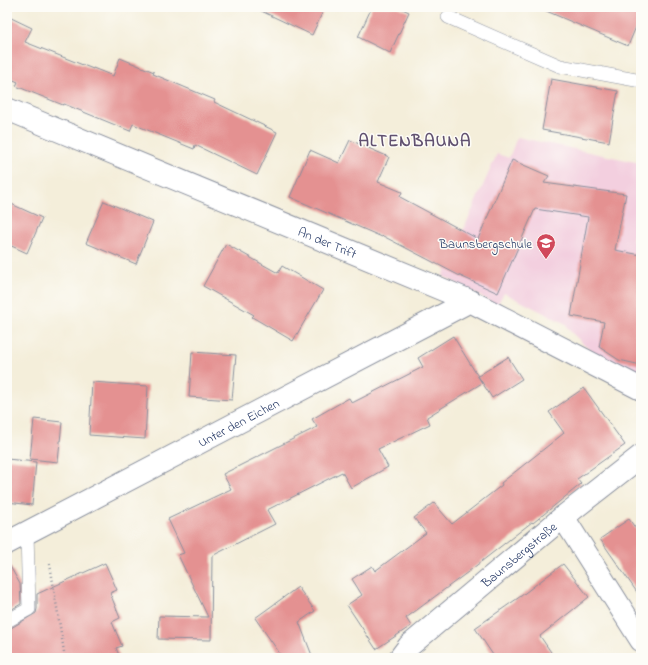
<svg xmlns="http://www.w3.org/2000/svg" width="648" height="665" font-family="'Indie Flower',sans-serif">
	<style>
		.built { fill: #f3cfdf }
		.building { fill: #e49191 }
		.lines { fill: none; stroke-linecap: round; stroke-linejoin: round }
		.service-casing { stroke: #888e9c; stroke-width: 14 }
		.minor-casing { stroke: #888e9c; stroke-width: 24 }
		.path { stroke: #888e9c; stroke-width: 2.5; stroke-dasharray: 1 3; stroke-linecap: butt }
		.service { stroke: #fff; stroke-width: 13 }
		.minor { stroke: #fff; stroke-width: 22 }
		.labels { text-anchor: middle; stroke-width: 3; stroke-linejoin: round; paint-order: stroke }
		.street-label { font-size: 13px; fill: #1b2f5e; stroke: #fdfcf7 }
		.poi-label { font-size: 13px; fill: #1b2f5e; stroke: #fdfcf7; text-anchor: end }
		.district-label { font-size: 17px; font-weight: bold; letter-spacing: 1px; fill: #615170; stroke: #fdfcf7 }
	</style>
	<rect width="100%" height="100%" fill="#fdfcf7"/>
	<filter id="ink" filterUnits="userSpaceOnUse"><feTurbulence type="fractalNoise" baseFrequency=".025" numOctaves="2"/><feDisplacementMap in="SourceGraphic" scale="8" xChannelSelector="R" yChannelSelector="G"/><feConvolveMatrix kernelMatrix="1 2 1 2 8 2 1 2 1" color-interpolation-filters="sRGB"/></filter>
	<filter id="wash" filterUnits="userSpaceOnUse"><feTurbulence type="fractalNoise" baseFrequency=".012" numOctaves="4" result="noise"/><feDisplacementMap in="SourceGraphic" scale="16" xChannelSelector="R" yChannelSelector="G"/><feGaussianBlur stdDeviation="0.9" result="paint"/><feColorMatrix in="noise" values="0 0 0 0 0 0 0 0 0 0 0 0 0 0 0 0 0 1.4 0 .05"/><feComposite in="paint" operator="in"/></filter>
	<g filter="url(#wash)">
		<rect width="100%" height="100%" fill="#f4eeda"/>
		<path class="built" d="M517,137l124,26v28l-9,50 9,2v129l-42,-16 -14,-10 -17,-17 -2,-5 -62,-31 -7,12 -54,-29 54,-122 12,4z"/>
		<g id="blocks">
			<path class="building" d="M253,7h72l-13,28z
				M372,7h26l11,5 -19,41 -32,-16z
				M537,7h104v8l-13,31z
				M7,16l25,12 -7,14 68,27v-1l20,8 7,-18 34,14 -1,2 62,26 -1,2 63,30 -20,43 -62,-30 -1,4 -61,-25 -3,7 -66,-27 -1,1 -47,-19 2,-4 -9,-4 -2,5z
				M551,79l67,12 -9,51 -67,-12z
				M350,140l39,17 -11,25 24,10 -2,5 78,42 34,-79 37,16 -5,7 82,11 -11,56 26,5v110l-22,-5 -20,-13 5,-25 -33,-6 17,-99 -53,-8 -37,84 -40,-18 -75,-39 -1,1 -92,-40 20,-47 29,13z
				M104,201l49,21 -17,42 -50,-21z
				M7,202l35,16 -15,35 -20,-9z
				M226,244l52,29 4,-7 41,24 -30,51 -41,-24 2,-2 -51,-29z
				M453,336l29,47 -55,34 3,7 -52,25 10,18 -37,21 -9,-16 -75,38 8,14 -63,32 -1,84 -53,-1 1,-23 49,1 -30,-62 6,-2 -16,-34 63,-30 -8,-15 94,-47 -5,-8 37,-21 3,5 71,-36 -5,-9z
				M192,352l44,3 -4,45 -43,-3z
				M508,357l14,22 -30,19 -14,-22z
				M92,382l56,4 -3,53 -56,-4z
				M584,388l41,57 -48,34 4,5 -48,39 -1,-1 -64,50 -62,46 5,8 -35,23 -29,-44 15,-10 -10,-16 20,-13 3,5 51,-38 -12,-15 20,-15 18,21 50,-39 -1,-2 63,-50 -15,-21z
				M34,419l28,3 -4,40 -28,-3z
				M7,459l29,3 -4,43 -25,-3z
				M629,519l12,17v62l-41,-59z
				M7,561l13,23 1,20 -14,8z
				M105,563l12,27 -7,3 10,25 -8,4 10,24 -6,2 4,10h-113v-29l4,-1 25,-15 1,-4v-15z
				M563,564l26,33 -49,39 15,22h-60l-20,-30 46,-32z
				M298,587l17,24 -16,11 14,36h-30l-28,-40z"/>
		</g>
	</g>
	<g filter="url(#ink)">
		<use href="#blocks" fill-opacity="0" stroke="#888e9c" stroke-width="1"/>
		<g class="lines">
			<defs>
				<path id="service" d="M448,17l112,49 81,15
					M7,621l22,-12 -2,-76"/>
				<g id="minor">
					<path id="s1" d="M7,109l463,192 171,88"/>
					<path d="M563,517l78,123"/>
					<path id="s2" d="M7,543l463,-242"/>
					<path id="s3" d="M400,658l9,-12 154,-129 78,-61"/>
				</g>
			</defs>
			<use href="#service" class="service-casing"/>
			<use href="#minor" class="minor-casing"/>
			<path class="path" d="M50,564l15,94"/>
			<use href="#service" class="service"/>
			<use href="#minor" class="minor"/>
		</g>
	</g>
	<defs>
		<symbol id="school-pin" viewBox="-11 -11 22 30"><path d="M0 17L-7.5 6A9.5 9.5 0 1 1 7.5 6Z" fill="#d1495b" stroke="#fdfcf7"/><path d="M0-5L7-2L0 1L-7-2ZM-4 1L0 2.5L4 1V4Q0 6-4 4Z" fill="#fff"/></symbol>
	</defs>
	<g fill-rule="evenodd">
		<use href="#school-pin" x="535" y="232" width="22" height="30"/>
	</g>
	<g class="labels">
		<g class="street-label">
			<text dy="5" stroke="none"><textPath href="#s1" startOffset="347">An der Trift</textPath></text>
			<text dy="5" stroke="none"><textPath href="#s2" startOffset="261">Unter den Eichen</textPath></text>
			<text dy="5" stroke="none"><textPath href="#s3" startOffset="158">Baunsbergstraße</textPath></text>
		</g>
		<g class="poi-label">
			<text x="532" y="248">Baunsbergschule</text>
		</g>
		<g class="district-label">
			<text x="415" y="146">ALTENBAUNA</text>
		</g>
	</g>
	<rect width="648" height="665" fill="none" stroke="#fdfcf7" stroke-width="24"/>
</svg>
